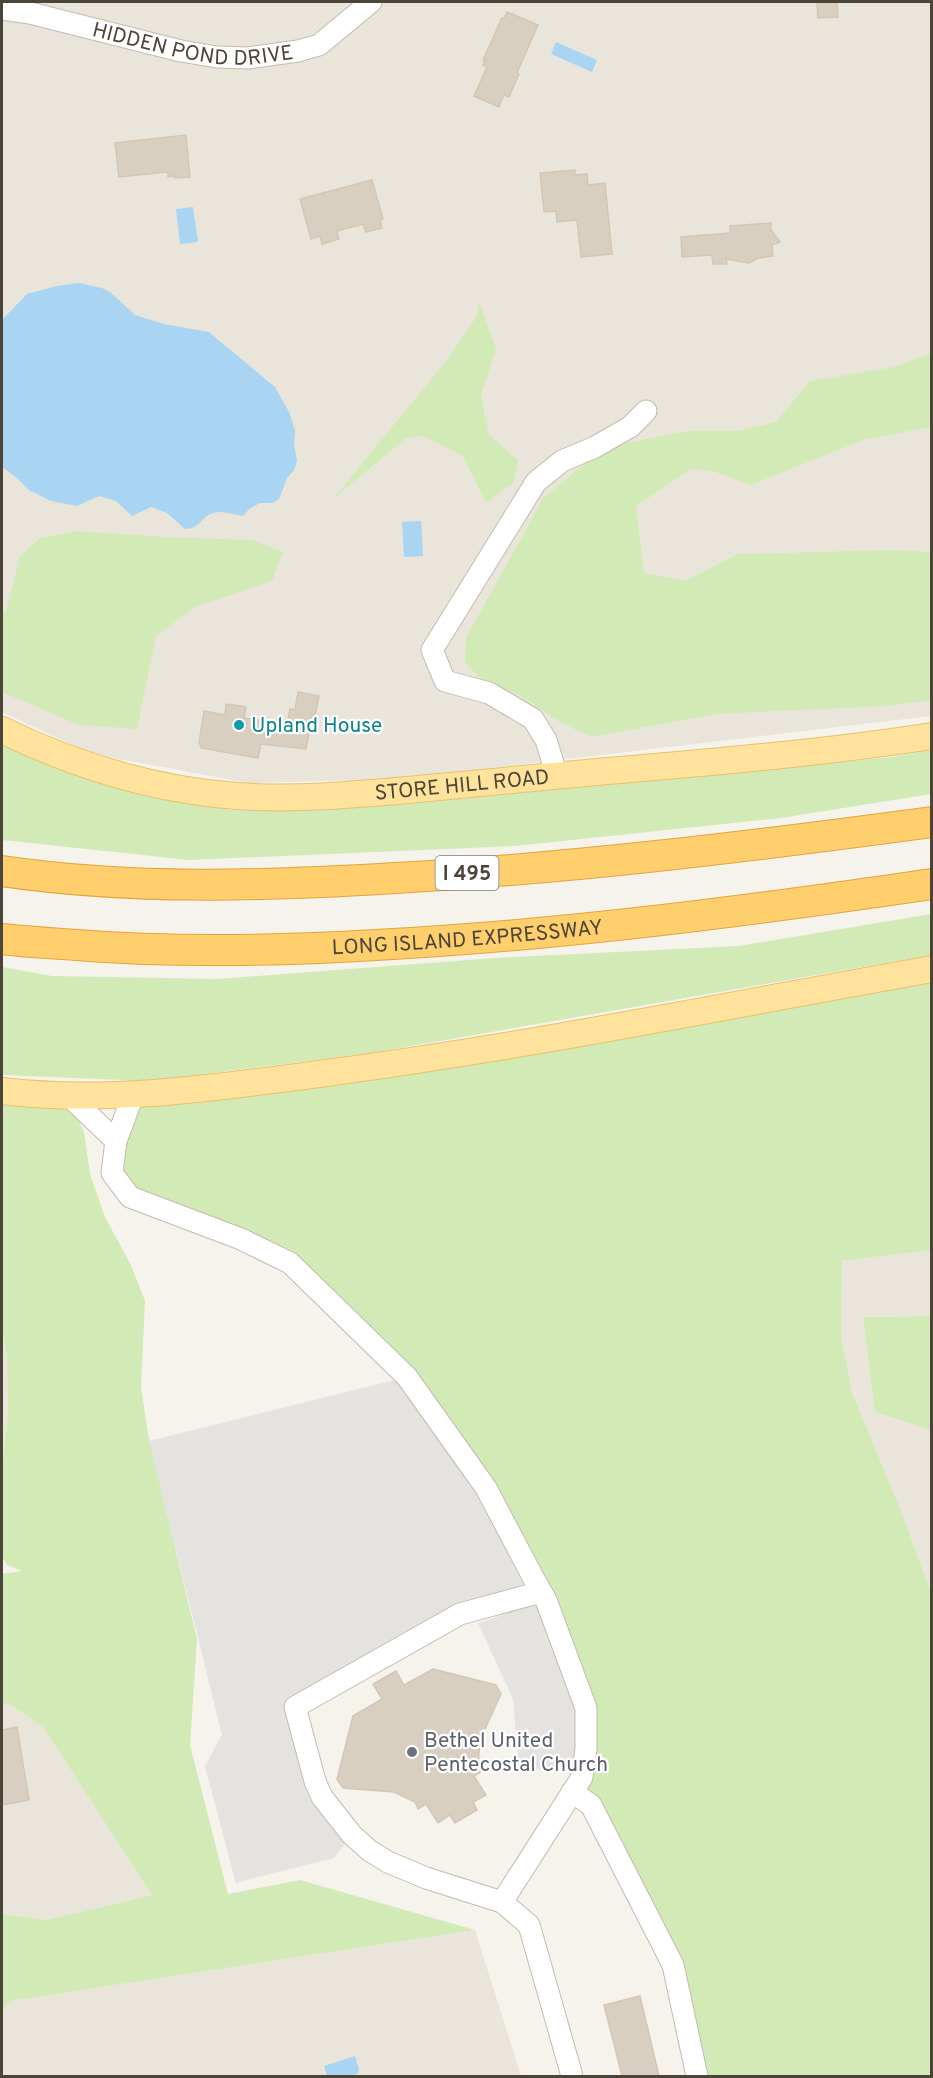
<svg xmlns="http://www.w3.org/2000/svg" width="933" height="2078" font-family="Overpass,sans-serif">
	<style>
		.residential { fill: #eae5da }
		.green { fill: #d2eab5 }
		.parking { fill: #e5e3e0 }
		.water { fill: #a9d4f2 }
		.building { fill: #d8cfc1; stroke: #d3c7b4; stroke-width: 1.5 }
		.lines { fill: none; stroke-linecap: round; stroke-linejoin: round }
		.minor-casing { stroke: #c2bbae; stroke-width: 23 }
		.major-casing { stroke: #e6c16a; stroke-width: 28 }
		.highway-casing { stroke: #e0a43c; stroke-width: 32 }
		.minor { stroke: #fff; stroke-width: 21 }
		.major { stroke: #ffe39c; stroke-width: 26 }
		.highway { stroke: #ffcf6e; stroke-width: 30 }
		.culture-dot { fill: #0f9aa8; stroke: #fff; stroke-width: 2 }
		.worship-dot { fill: #6b7280; stroke: #fff; stroke-width: 2 }
		.labels { text-anchor: middle; stroke-width: 4.5; stroke-linejoin: round; paint-order: stroke }
		.shield { fill: #fff; stroke: #817c74; stroke-width: 1.5 }
		.shield-label { font-size: 20px; font-weight: bold; fill: #4b4439 }
		.street-label { font-size: 21px; fill: #4b4439; stroke: #fff }
		.culture-label { font-size: 21px; fill: #0d838f; stroke: #fff; text-anchor: start }
		.worship-label { font-size: 21px; fill: #5b616d; stroke: #fff; text-anchor: start }
	</style>
	<rect width="100%" height="100%" fill="#f6f3ec"/>
	<path class="residential" d="M2,2h929v714l-533,63 -149,4 -157,-29 -90,-42z
		M931,1250v66l-67,1 11,95 56,18v163l-29,-80 -50,-121 -11,-56 1,-75z
		M2,1330l5,24 1,63 -6,51z
		M2,1703l11,3 31,21 108,168 -105,25 -45,-6z
		M475,1930l46,146h-519v-66l8,-9z"/>
	<path class="green" d="M479,301l17,48 -15,46 8,40 29,25 -4,22 -28,21 -23,-47 -40,-20 -17,2 -74,62 115,-140 30,-44z
		M931,354v73l-68,13 -112,45 -38,-14 -22,-2 -55,37 8,67 41,8 53,-27 155,-4 38,2v148l-44,6 -171,8 -125,23 -31,-15 -39,-26 -37,-14 -19,-20 1,-24 78,-141 62,-50 81,-16h51l38,-9 34,-41 84,-14z
		M77,531l88,6 87,3 31,12 -11,29 -77,26 -39,29 -19,93 -58,-4 -77,-33v-79l4,-1 14,-56 20,-18z
		M2,740l103,44 125,26 166,-5 497,-48 38,-7v44l-150,24 -266,28 -326,14 -187,-20z
		M931,914v41l-560,98 -224,28 -145,-6v-108l50,9 165,3 278,-21 244,-12z
		M931,969v281l-89,11 -1,75 11,56 50,121 29,80v483h-232l-46,-146 -79,-146 13,-27 -41,-157 -115,-188 -124,-147 -170,-78 -11,-9 -7,-10 14,-73z
		M2,1091l66,4 16,37 6,42 15,43 26,48 14,36 -4,86 7,47 49,205 -7,106 38,149 72,-14 175,50 -465,71 -8,9v-96l45,6 105,-25 -108,-167 -31,-22 -11,-3v-129l20,-3 -15,-6 -5,-8v-89l6,-52 -1,-62 -5,-24z
		M931,1316h1l-1,114 -56,-18 -12,-95z"/>
	<path class="parking" d="M407,1377l127,202 -242,121 23,81 37,54 -18,23 -88,22 -10,4 -31,-118 17,-31 -73,-294z
		M546,1600l40,108 -3,60 -64,2 -6,-71 -35,-76z"/>
	<path class="water" d="M556,42l41,18 -5,12 -41,-18z
		M193,207l5,35 -18,2 -4,-35z
		M79,283l23,5 8,4 25,23 29,9 45,8 66,55 14,25 6,18 -1,14 3,17 -3,9 -7,8 -8,21 -6,4h-13l-11,6 -6,7c-9,-1 -21,-6 -30,-3 -13,4 -12,16 -28,16l-18,-16 -16,-6 -19,9 -16,-15 -17,-5 -22,10 -26,-5 -22,-11 -12,-12 -15,-11v-147l25,-26 30,-8z
		M421,521l2,35 -19,1 -2,-35z
		M355,2056l4,13 -2,5 -9,2h-21l-3,-10z"/>
	<path class="building" d="M817,2h20l1,15 -20,1z
		M507,12l31,13 -21,48 2,1 -10,23 -5,-2 -5,12 -25,-11 13,-29 -4,-2 2,-4 -2,-1 19,-42h2z
		M186,135l4,42 -15,1v-2l-7,1v-5l-49,5 -4,-34z
		M575,170v5l12,-1 1,11 17,-2 7,71 -31,3 -4,-37 -20,2 -1,-11 -12,1 -4,-39z
		M372,180l11,39 -3,1 2,8 -16,4 -3,-8 -26,7 2,8 -17,5 -2,-8 -9,3 -11,-40z
		M771,223v7l9,12 -8,3 1,11 -15,2 -9,5 -23,-4 1,5h-14l-1,-9 -30,2 -1,-20 49,-4v-7z
		M298,692l21,4 -4,20h-3l-6,33 -45,-5 -3,14 -56,-10 -3,-5 5,-32 21,4 1,-11 15,2 5,1 -2,11 43,7 3,-16 5,1z
		M433,1669l63,16 5,9 -21,46 -2,25 4,6 -8,5 12,19 -13,7 4,8 -22,13 -5,-8 -12,8 -12,-19 -8,5 -3,-7 -21,-10 -51,-4 -6,-9 16,-63 29,-17 -9,-15 23,-13 8,14z
		M17,1727l12,73 -27,5v-75z
		M640,1996l19,80h-37l-18,-71z"/>
	<g class="lines">
		<defs>
			<g id="minor">
				<path id="s1" d="M2,9l28,4 151,38 36,6 31,1 50,-7 21,-6 52,-43"/>
				<path d="M557,776l-11,-36 -13,-21 -44,-26 -44,-12 -13,-31 104,-168 26,-21 33,-14 35,-20 16,-16"/>
				<path d="M68,1095l48,46"/>
				<path d="M133,1095l-17,46 -4,32 18,24 111,42 49,24 117,114 79,111 48,91 12,21 40,108v41l-4,28 -80,125"/>
				<path d="M541,1592l-81,22 -165,93 20,74 7,16 30,38 18,16 18,11 38,16 76,24 27,23 43,151"/>
				<path d="M572,1792l19,13 82,160 24,111"/>
			</g>
			<g id="major">
				<path id="s2" d="M2,730c74,36 152,60 235,66 57,4 114,-1 171,-6 52,-5 104,-10 156,-15 123,-11 245,-20 368,-39"/>
				<path d="M2,1091c108,13 217,-4 324,-18 203,-27 404,-68 606,-104"/>
			</g>
			<g id="highway">
				<path d="M2,871c130,19 262,15 393,7 180,-10 358,-32 537,-56"/>
				<path id="s3" d="M2,939c24,3 49,4 74,6 101,8 200,6 300,0 187,-10 371,-34 556,-61"/>
			</g>
		</defs>
		<use href="#minor" class="minor-casing"/>
		<use href="#major" class="major-casing"/>
		<use href="#highway" class="highway-casing"/>
		<use href="#minor" class="minor"/>
		<use href="#major" class="major"/>
		<use href="#highway" class="highway"/>
	</g>
	<circle class="culture-dot" cx="239" cy="725" r="6"/>
	<circle class="worship-dot" cx="412" cy="1752" r="6"/>
	<g class="labels">
		<rect class="shield" x="435.5" y="856" width="63" height="34" rx="4.5"/>
		<g class="shield-label">
			<text x="467" y="880">I 495</text>
		</g>
		<g class="street-label">
			<text dy="7" stroke="none"><textPath href="#s1" startOffset="195">HIDDEN POND DRIVE</textPath></text>
			<text dy="7" stroke="none"><textPath href="#s2" startOffset="471">STORE HILL ROAD</textPath></text>
			<text dy="7" stroke="none"><textPath href="#s3" startOffset="466">LONG ISLAND EXPRESSWAY</textPath></text>
		</g>
		<g class="culture-label">
			<text x="251" y="732">Upland House</text>
		</g>
		<g class="worship-label">
			<text x="424" y="1747">Bethel United<tspan x="424" dy="24">Pentecostal Church</tspan></text>
		</g>
	</g>
	<rect width="933" height="2078" fill="none" stroke="#4b4439" stroke-width="6"/>
</svg>
